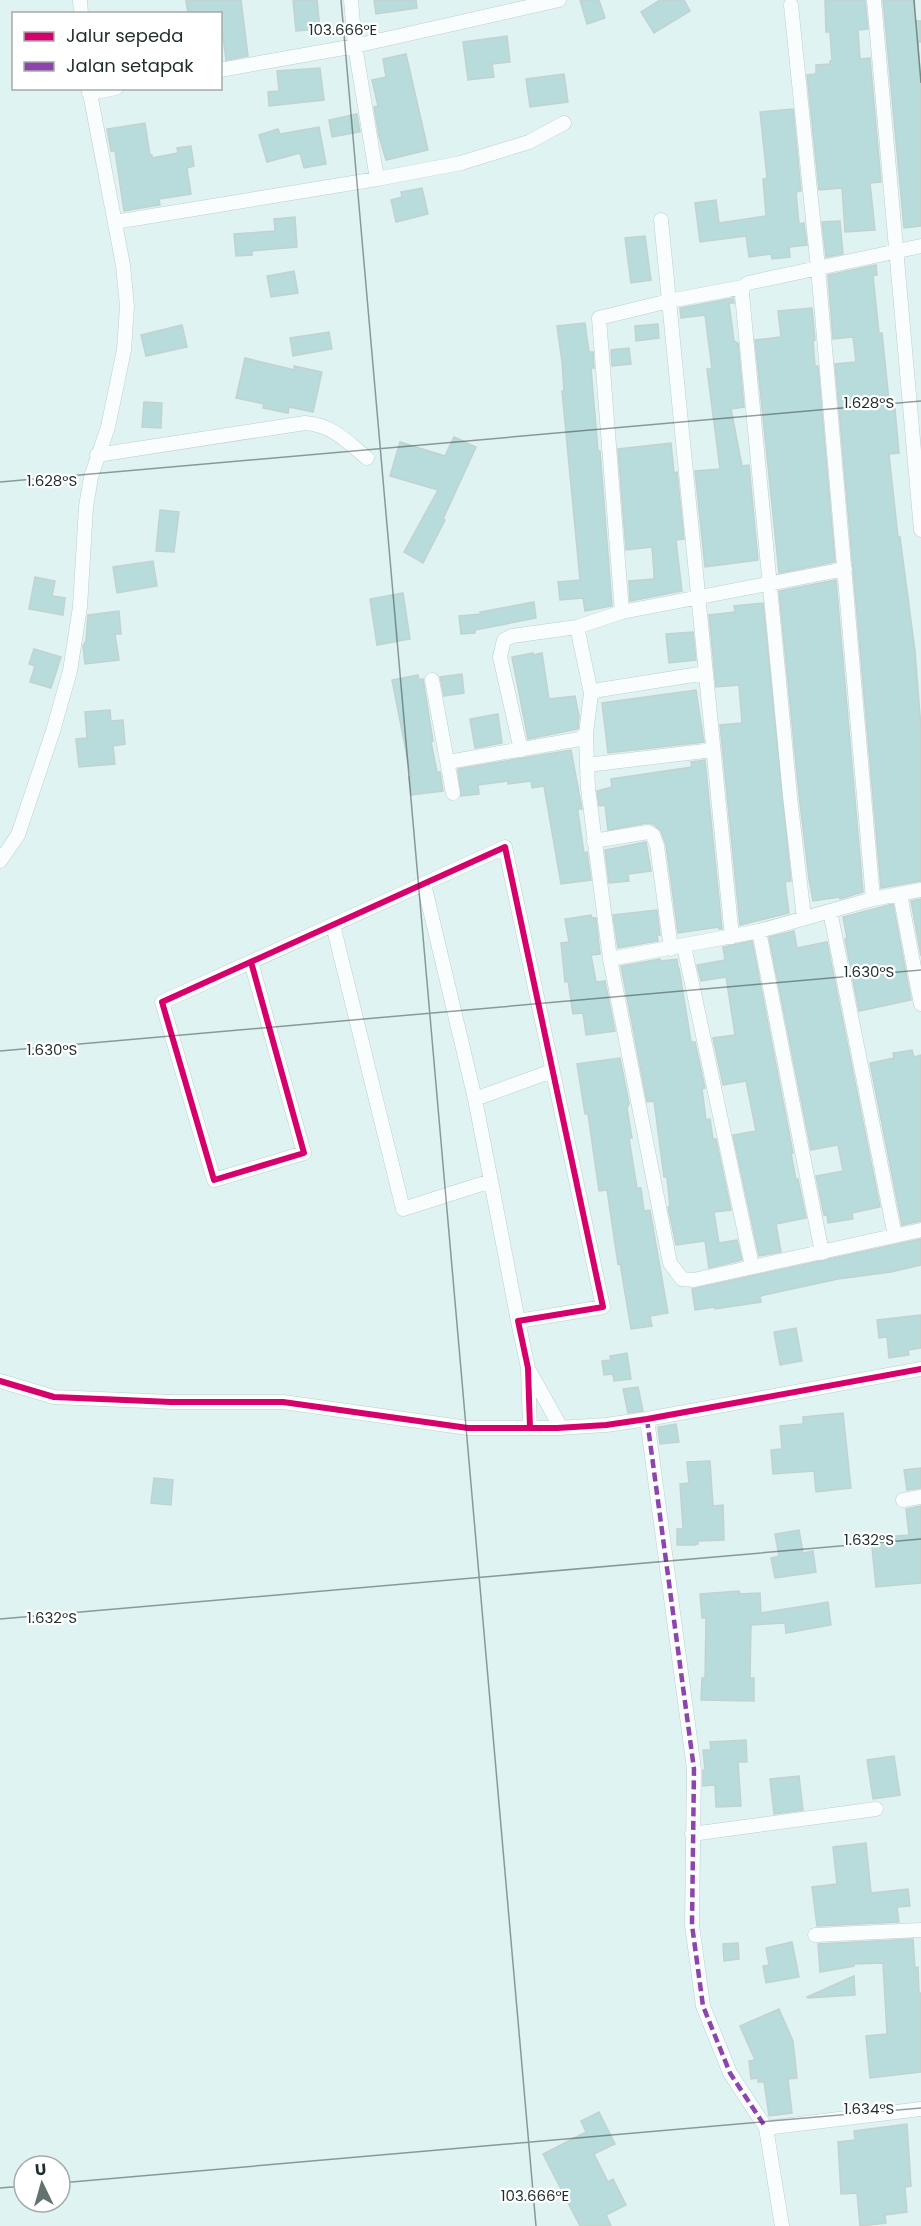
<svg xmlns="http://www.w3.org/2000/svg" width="921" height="2226" font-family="Poppins,sans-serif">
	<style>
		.building { fill: #b7dcdb; stroke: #c2d2d1; stroke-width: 1.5 }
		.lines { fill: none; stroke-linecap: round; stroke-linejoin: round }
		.street-casing { stroke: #bececd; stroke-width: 15 }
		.street { stroke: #fafdfd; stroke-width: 14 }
		.quiet { stroke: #8e44ad; stroke-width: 4.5; stroke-dasharray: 9 4.5; stroke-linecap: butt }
		.cycleway-casing { stroke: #fff; stroke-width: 10 }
		.cycleway { stroke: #d6006c; stroke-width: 6 }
		.ticks { fill: none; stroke: #1f2d2c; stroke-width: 1.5; stroke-opacity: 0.45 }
		.ticks-label { font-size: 15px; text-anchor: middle; fill: #1f2d2c; stroke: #fff; stroke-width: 4.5; stroke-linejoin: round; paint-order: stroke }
	</style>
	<rect width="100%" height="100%" fill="#dff3f2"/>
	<path class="building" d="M186,0h55l7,56 -22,4 -6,-46h-32z
		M293,0h24l3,29 -24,2z
		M374,0h42l1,8 -41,6z
		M580,0h19l6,18 -18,6z
		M660,0h24l6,11 -36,22 -13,-21z
		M825,0h40l3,29 -10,1 2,29 10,-1 11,124 -11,1 5,47 -30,2 -3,-44 -23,2 -12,-115 9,-1v-9l14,-1v-3h2l-2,-29h-4z
		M883,0h31l1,21h6v21h-3l3,42v142l-17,2z
		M507,36l3,26 -18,2 2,13 -26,3 -5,-38z
		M406,54l22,96 -42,10 -7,-24 -5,-29 4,-1 -6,-26 14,-3 -3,-18z
		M320,68l4,32 -55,6 -1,-14 11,-1 -2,-20z
		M564,74l4,28 -38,5 -4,-28z
		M793,109l8,82 -5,1 3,32 5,-1 3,22 -18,2 1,10 -18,2 -1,-5 -22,3 -3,-21 -46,6 -5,-39 21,-3 3,23 47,-7 -3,-37 4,-1 -7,-66z
		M357,114l3,18 -28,5 -3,-17z
		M145,123l5,32h2v3l26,-5 -1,-5 14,-2 3,20 -7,2 4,26 -32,5 1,6 -36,6 -9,-60h-4l-4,-22z
		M319,127l7,37 -22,4 -4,-15 -33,9 -8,-27 19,-6 2,5z
		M422,188l6,26 -32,8 -5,-22 11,-3 -1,-5z
		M295,217l2,30 -45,4v4l-16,1 -2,-22 41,-3 -1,-12z
		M840,221l3,33 -17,3 -4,-35z
		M645,236l6,44 -20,3 -6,-45z
		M876,265l1,10 -4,1 6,57h3l8,77 5,-1 4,44 -10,1 9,83h2l15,114 6,77v153l-40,7 -46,-524 21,-2 -3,-25 -20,2 -5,-64z
		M294,271l4,22 -27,4 -4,-21z
		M733,298l1,5h-5l5,38 4,2 6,64 -13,2 11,57 7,-1 9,95 -53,7 -10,-96 25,-2 -13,-100h5l-7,-54 -24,3 -1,-10z
		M812,308l3,32 -2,1 2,25h3l17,196 -56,11 -24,-233 26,-3 -3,-26z
		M585,323l4,29h4l1,16h-3l7,83h2l12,155 -27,5 -2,-13 -23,2 -2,-18 22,-2 -18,-189h2l-2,-29 -5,-36z
		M658,324l1,14 -23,3 -1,-15z
		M182,325l5,22 -41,9 -5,-21z
		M329,332l3,17 -39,7 -3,-18z
		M629,348l2,16 -19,2 -1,-16z
		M245,358l50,12 -1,-4 28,6 -9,40 -24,-5 -1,6 -25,-5 1,-4 -28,-6z
		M144,402l18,1 -1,25 -19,-1z
		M454,437l22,10 -33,72 2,1 -22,43 -19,-11 34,-62 -48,-14 10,-34 45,14z
		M671,443l3,30 3,-1 7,67 -8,1 6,51 -52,10 -1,-20 25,-2v-6l-2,-26 -26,3 -8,-101z
		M160,510l19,2 -5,40 -18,-1z
		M153,561l4,25 -40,7 -4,-26z
		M35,577l20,4 -3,15 13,2 -2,17 -34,-6z
		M836,580l27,312 -23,7v-2l-27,4 -4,-22 -10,-84 -20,-204z
		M403,593l7,46 -33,6 -7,-46z
		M534,602l2,16 -61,12v3l-14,1 -2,-18 22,-2 -1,-2z
		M763,603l28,278 -6,1 4,31 -49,12 -20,-200 22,-2 -3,-38 -23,2 -7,-72 26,-3 -1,-6z
		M119,611l2,23h-6l4,26 -34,4 -2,-18 3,-5 2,-26z
		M693,632l3,28 -27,3 -3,-29z
		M34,649l27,8 -10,31 -21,-6 5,-16 -6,-2z
		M533,653v2l9,-2 7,46 26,-3 4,20 -1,13 -50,10 -16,-82z
		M462,674l2,19 -20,3 -4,-19z
		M418,675l1,5 4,-1 10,62 -2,1 6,30h3l3,19 -32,4 -2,-18h2l-19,-97z
		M696,690l8,52 -96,11 -6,-50z
		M110,710l1,11 12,-1 2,24 -12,2 2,18 -36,3 -3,-28 11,-1 -2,-26z
		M498,714l4,29 -27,5 -5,-29z
		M571,750l11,59h-4v3l6,41 3,-1 4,28 -30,4 -17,-98 -12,2 -1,-7 -23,3v-3l-30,4 1,9 -18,2 -3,-27z
		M705,760l17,169h-3v-2l-41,6 -12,-88 -5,-14 -8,-7 -6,-1 -39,7 -3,-25 -6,1 -2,-15 15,-4 -1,-8 81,-12 -1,-5z
		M646,842l5,29 -23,3 1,7 -20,2 -4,-33z
		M921,899v57l-10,-55z
		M893,904l18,96 -52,11 -14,-72 2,-1 -4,-21z
		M657,910l3,25h-3l1,6 -40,7 -5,-33z
		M591,915l1,3h4l4,36 -9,1 5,27 9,-1 10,50 -29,4 -3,-22 -10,1 -5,-33 -3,1 -4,-39 8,-1 -4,-23z
		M794,931l3,17 30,-6 53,265 -28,6 1,6 -25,4 -1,-9 -3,1 -8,-39 27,-5 -5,-26 -27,5 -42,-213z
		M752,941l41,212h-2l5,27 2,-1 8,39 -30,6 5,28 -22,4 -26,-121 23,-4 -10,-50 -23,4 -10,-47 22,-3 -9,-58 -25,4 -4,-16 28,-5 -2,-13z
		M660,959l1,2 16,-2 1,9h1l12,74h4l10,46 -3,1 4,31 4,-1 3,20h3l15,71 -17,2 5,31 18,-3 5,20 -33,8 -4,-27 -29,4 -8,-38h2l-3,-30h-3l-10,-76 -7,1 -26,-136z
		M912,1050l2,7 7,-2v166l-19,4 -32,-162 24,-5 -1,-5z
		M620,1058l9,46 -2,4 5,30h-3l8,50h4l3,23 6,-1 18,103 -18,3 2,10 -21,3 -11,-66 -2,1 -11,-74 -8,1 -11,-77h-3l-8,-50z
		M921,1239v26l-30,7 -53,7 -78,17 1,6 -46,7v-2l-20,3 -3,-21z
		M921,1315v33l-13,2 1,5 -20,3 -2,-21 -8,1 -2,-18z
		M796,1328l6,33 -22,4 -6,-33z
		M627,1353l4,26 -17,2 -1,-7 -9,1 -2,-14 9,-1 -1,-4z
		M638,1387l5,24 -15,2 -5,-24z
		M843,1413l8,75 -35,4 -2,-21 -41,3 -2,-24 11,-1 -2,-23 23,-2v-7z
		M676,1424l3,18 -19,2 -2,-17z
		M710,1461l3,45 10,-1 1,35 -26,1v3l-4,1h-17v-16h6l-3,-45 9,-1 -2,-21z
		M921,1468v20l-14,2 -3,-20z
		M154,1478l19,2 -2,25 -20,-2z
		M921,1506v77l-45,4 -5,-49 38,-3 -3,-26z
		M799,1530l4,23 10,-2 3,21 -41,6 -4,-20 8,-2 -4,-22z
		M739,1591l1,3 20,-1 1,20 67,-11 3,23 -45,8 -1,-10 -34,2 -1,53h4v23l-53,-1 1,-22h3l1,-60h-4l-2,-24z
		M746,1740l1,22h-9l3,44 -25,1 -1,-22 -12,1v-16h2l-2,-20h8l-1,-8z
		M894,1756l6,39 -27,4 -6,-39z
		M799,1776l4,34 -29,4 -4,-35z
		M866,1843l5,50 37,-4 2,17 -13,1 2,15 -82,4 -5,-39 25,-3 -4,-37z
		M913,1939l2,29 3,-1 1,26h2v79l-51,6 -4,-42 21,-2 -4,-71 -29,1v2l-34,6 -2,-28z
		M792,1942l7,35 -33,6 -3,-17 6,-1 -3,-17z
		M738,1943l1,16 -15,2 -1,-17z
		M854,1976l1,19 -47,3 -1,-1z
		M779,2009l14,32 4,37 -9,1 4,34 -23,3 -5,-34h-6v-4l-7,1 -2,-18 6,-1 -15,-34z
		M599,2112l16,32 -21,10 14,28 5,-3 13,26 -20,10 5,11h-31l-37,-72 43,-22 -5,-11z
		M907,2124l4,62 -6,1 2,25 -22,3 1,8 -26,3 -3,-33 -16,1 -3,-52 17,-2 -1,-9z"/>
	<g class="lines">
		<defs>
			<path id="street" d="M80,0l1,14
				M351,0l4,46 22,133
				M874,0l47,530
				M791,5l27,263 55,631
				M220,70l135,-24 204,-46
				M89,93l27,-5
				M661,220l71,717
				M115,222l262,-43 84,-16 68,-21 35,-19
				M97,455l208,-32c28,2 41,18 62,35
				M622,612l-23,-294 70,-17 74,-14
				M577,627l14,66
				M432,680l21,113
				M521,750l-21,-93 4,-17 8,-4 65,-9 45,-15 223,-43
				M713,750l-126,15 1,23 22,171 60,304 12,16 12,1 227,-50
				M448,762l132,-23 6,-5
				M587,765l-1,-31 5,-41 8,-3 107,-17
				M594,841l54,-9 5,3 4,11 14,103
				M0,861l18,-26 35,-104 17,-60 10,-64 6,-100 5,-30 17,-50 16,-77 3,-44 -4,-41 -34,-177
				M900,894l21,110
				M830,911l65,325
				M804,918l-14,-122 -48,-502 1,-7 5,-4 173,-37
				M333,925l70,284 88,-28 -16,-82 -51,-215
				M759,931l63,322
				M684,946l68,320
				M610,959l149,-28 114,-32 48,-9
				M251,962l53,191 -90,27 -52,-178 343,-155 98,460 -85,14 10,47 2,60
				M475,1099l77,-28
				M491,1181l27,140
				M530,1372l31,56
				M0,1381l54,16 117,5h112l185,26h89l49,-3 41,-6 274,-50
				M647,1419l47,350 -2,156 11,81 27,67 36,55 16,98
				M903,1500l18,-3
				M692,1834l184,-25
				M815,1935l106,-5
				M766,2128l155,-19"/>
		</defs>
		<use href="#street" class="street-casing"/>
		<use href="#street" class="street"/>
		<path class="quiet" d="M647,1419l47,350 -2,156 11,81 27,67 36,55"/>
		<defs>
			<path id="cycleway" d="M251,962l53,191 -90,27 -52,-178 343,-155 98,460 -85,14 10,47 2,60
				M0,1381l54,16 117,5h112l185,26h89l49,-3 41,-6 274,-50"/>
		</defs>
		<use href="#cycleway" class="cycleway-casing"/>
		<use href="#cycleway" class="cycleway"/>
	</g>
	<path class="ticks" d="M341,0l195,2226M914,0l7,83M0,482l921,-81M0,1051l921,-81M0,1619l921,-80M60,2183l861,-75M0,2188l24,-2"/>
	<g class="ticks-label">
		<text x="343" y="35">103.666°E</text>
		<text x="869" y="408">1.628°S</text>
		<text x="52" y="486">1.628°S</text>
		<text x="869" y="977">1.630°S</text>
		<text x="52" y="1055">1.630°S</text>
		<text x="869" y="1545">1.632°S</text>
		<text x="52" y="1623">1.632°S</text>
		<text x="869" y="2114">1.634°S</text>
		<text x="535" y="2201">103.666°E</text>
	</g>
	<rect x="12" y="12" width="210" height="78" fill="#ffffff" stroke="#a5abab" stroke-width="1.5"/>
	<rect x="24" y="32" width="30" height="9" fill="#d6006c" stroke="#a5abab" stroke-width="1.5"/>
	<text x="66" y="42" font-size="18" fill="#1f2d2c">Jalur sepeda</text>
	<rect x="24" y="62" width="30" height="9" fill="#8e44ad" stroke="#a5abab" stroke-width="1.5"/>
	<text x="66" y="72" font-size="18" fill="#1f2d2c">Jalan setapak</text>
	<g transform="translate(42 2184) rotate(355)"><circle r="28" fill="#ffffff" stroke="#a5abab" stroke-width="1.5"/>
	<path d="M0-4.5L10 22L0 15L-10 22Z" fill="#627271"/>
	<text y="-9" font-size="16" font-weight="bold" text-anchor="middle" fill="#1f2d2c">U</text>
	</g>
</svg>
